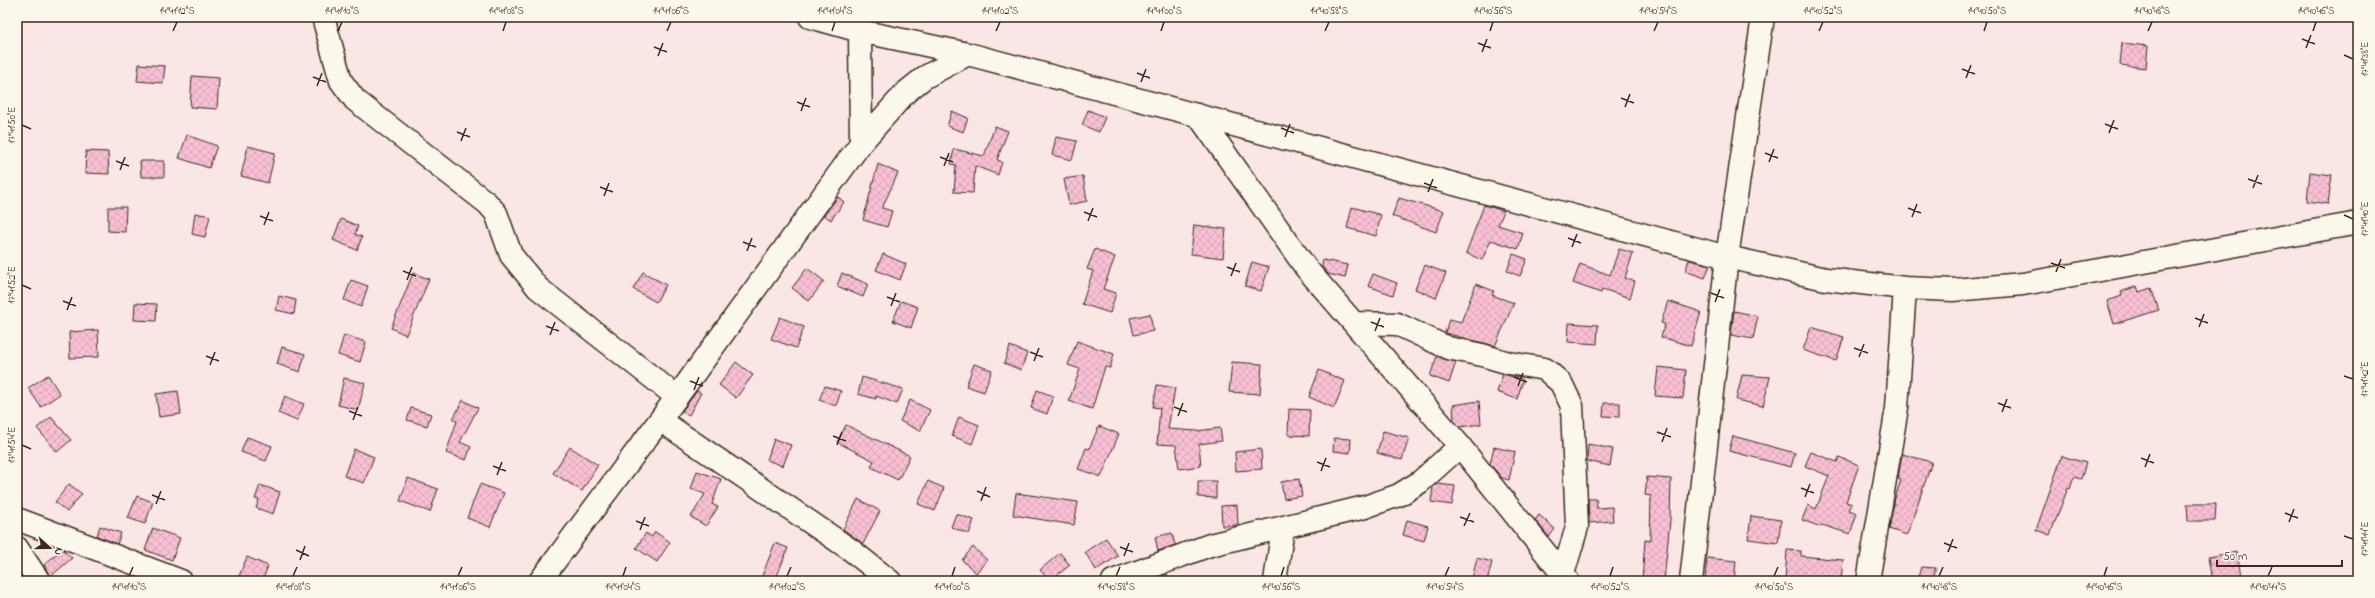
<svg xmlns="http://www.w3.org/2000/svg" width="2375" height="598" font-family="'Indie Flower',sans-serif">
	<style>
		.building { fill: url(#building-cross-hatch); stroke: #3b2a1e }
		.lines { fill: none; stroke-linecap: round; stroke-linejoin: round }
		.minor-casing { stroke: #3b2a1e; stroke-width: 25 }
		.minor { stroke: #fbf7ec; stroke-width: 22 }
		.ticks { fill: none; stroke: #3b2a1e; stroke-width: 1.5 }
		.neatline { fill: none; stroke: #3b2a1e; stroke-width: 1.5 }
		.ticks-label { font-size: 10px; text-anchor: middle; fill: #3b2a1e }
	</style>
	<defs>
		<pattern id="building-cross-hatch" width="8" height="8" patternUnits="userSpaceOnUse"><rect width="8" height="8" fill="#f9c0d4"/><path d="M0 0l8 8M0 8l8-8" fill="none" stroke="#d6a5b6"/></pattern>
	</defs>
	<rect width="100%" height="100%" fill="#fae6e5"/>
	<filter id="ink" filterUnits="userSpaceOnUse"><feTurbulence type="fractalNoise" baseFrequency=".025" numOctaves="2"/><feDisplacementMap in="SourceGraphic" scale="8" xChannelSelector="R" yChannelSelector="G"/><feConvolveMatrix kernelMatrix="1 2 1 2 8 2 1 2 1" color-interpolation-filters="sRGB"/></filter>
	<g filter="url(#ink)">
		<path class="building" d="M2122,43l26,3 -2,22 -26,-3z
			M139,64l26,2 -2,17 -26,-2z
			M192,76l27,2 -2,31 -27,-2z
			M1088,110l17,7 -6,15 -17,-7z
			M952,111l16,7 -5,14 -16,-6z
			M995,126l13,5 -11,29 5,2 -4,13 -23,-9 -2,27 -19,-1 2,-27 -5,-1 3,-15 30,7z
			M187,135l30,11 -8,22 -30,-10z
			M1056,137l21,4 -5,19 -20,-5z
			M248,146l27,7 -7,30 -27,-7z
			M86,151l22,1 1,22 -24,-1z
			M140,161h24v16h-23z
			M878,164l20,9 -16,35 10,3 -5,16 -24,-7z
			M2310,172l22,3 -4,29 -21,-3z
			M1083,176l4,25 -18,4 -5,-26z
			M838,197l6,5 -13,18 -7,-5z
			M1399,198l45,13 -8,21 -44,-16z
			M1484,205l20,6 -6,14 25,8 -5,16 -27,-9 -9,20 -16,-7z
			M108,207h18l-1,25 -17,-1z
			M1352,207l29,8 -5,21 -29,-8z
			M195,213l15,3 -5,21 -13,-3z
			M341,219l17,7 -3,8 7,3 -5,13 -24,-10z
			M1194,225l32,4 -3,29 -32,-4z
			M1095,249l20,8 -12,32 13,4 -6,20 -28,-9 11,-33 -6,-2z
			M1619,249l14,4 -8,25 10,3 -5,17 -28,-9 -1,4 -28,-10 7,-19 30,11z
			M883,254l23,10 -6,16 -24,-10z
			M1513,254l14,5 -7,17 -13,-5z
			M1323,260l25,5 -3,13 -17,-4 -6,-7z
			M1689,260l21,5 -5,13 -20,-7z
			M1252,262l17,5 -8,24 -16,-5z
			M1425,265l21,8 -10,25 -21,-9z
			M807,268l17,13 -15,20 -17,-13z
			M643,272l23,13 -10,17 -23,-13z
			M413,273l16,6 -23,56 -15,-7z
			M842,273l26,11 -5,13 -26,-11z
			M1373,274l24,9 -4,12 -25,-9z
			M351,280l17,6 -7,21 -17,-7z
			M1476,284l18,7 -2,4 22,8 -19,43 -50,-13 4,-14 12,3z
			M2137,286l2,6 12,-4 8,22 -45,14 -7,-23 15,-5 -1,-4z
			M279,296l17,4 -2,14 -18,-4z
			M901,301l17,6 -7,21 -18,-7z
			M1668,301l33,11 -10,34 -30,-9 4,-13 -4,-1z
			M135,303l22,1 -1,17 -22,-1z
			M1734,311l24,5 -5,23 -22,-4z
			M1150,314l3,17 -19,4 -4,-17z
			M780,317l24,10 -8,21 -25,-9z
			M1569,323l29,2 -1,19 -29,-2z
			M1811,327l33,10 -8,24 -33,-11z
			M98,330l1,27 -29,1 -1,-26z
			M344,335l22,7 -6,20 -22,-7z
			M1077,341l37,13 -4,14 -5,-1 -13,42 -23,-8 11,-32 -12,-4z
			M1010,346l17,7 -6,17 -17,-7z
			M282,347l23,7 -5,18 -23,-8z
			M1437,356l19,6 -7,21 -19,-7z
			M736,362l17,13 -17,23 -17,-13z
			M1232,362l30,2 -2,30 -31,-2z
			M974,364l18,6 -8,22 -18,-6z
			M1658,367l28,3 -3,28 -28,-2z
			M1319,370l26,11 -11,27 -25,-11z
			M1503,374l20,6 -6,19 -20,-7z
			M48,375l12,19 -19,13 -13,-19z
			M1742,375l28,2 -7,29 -27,-6z
			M862,377l41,12 -6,15 -21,-8v3l-18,-5z
			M344,378l21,5 -7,27 -20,-5z
			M1157,385l18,3 -7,41 29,2 23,-3 2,13 -23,3 2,22 -22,3 -3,-24 -19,-1 3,-36 -7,-1z
			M825,386l16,5 -5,15 -17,-6z
			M1037,390l16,6 -6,18 -16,-6z
			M178,391l3,23 -22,3 -3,-23z
			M697,391l4,2 -12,22 -7,-4z
			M285,396l19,8 -7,17 -19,-8z
			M463,400l15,8 -18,34 11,5 -5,13 -20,-7 11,-32 -4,-2z
			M910,400l20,10 -10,21 -20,-10z
			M1479,401l2,23 -21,3 -6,-6 -1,-16z
			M1604,403h16v14l-17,-1z
			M411,408l20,6 -4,12 -20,-6z
			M1289,409l21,1 -1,26 -21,-1z
			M51,417l20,23 -14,12 -20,-24z
			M959,417l20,8 -7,19 -20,-8z
			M846,425l64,31 -12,24 -27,-13 3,-6 -37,-19z
			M1099,426l20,8 -18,43 -23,-8 8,-21 3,1z
			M1383,431l26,7 -7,22 -25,-7z
			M1733,436l62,17 -4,14 -62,-16z
			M247,437l25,9 -6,15 -25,-9z
			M1334,438l17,1 -1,14 -17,-2z
			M774,439l17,6 -8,21 -16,-6z
			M1588,444l25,5 -3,17 -23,-5z
			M570,447l28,18 -16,26 -29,-18z
			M1494,447l21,5 -6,28 -7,-2 -12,-14z
			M354,449l20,8 -10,26 -20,-7z
			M1261,449l1,20 -26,2 -1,-19z
			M1811,452l26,10 2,-5 20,8 -13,37 6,2 -3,6 8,3 -7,21 -28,-9 -1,2 -19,-7 6,-15 8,4 13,-33 -24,-10z
			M1902,454l30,8 -25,73 -18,-6 6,-31 6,-18 -3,-1z
			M2062,456l24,7 -5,16 -7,-2 -4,12 -2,-1 -18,47 -14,-5z
			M697,471l24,8 -9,25 6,3 -12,19 -15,-9 14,-23 -14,-5z
			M1647,477l24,2 -1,41 -6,61h-22l3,-41 5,1 1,-45 -6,-1z
			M408,478l30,11 -8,23 -30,-11z
			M1299,479l3,17 -18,3 -3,-17z
			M928,481l16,7 -9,23 -17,-7z
			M1198,481h18v17l-18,-1z
			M69,484l13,10 -15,18 -12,-10z
			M480,484l24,9 -14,34 -23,-9z
			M1437,484l18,2 -3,19 -21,-3 2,-15z
			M260,485l20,7 -7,22 -17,-6 3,-8 -4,-1z
			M1016,493l62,9 -4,23 -61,-10z
			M137,496l16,6 -8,22 -17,-6z
			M858,499l22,12 -17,33 -20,-15z
			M1588,499h8l1,9 15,-1 1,14 -24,2z
			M2187,504h29l-1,17h-27z
			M1237,505l1,20 -16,1 -1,-20z
			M956,514l18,6 -5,14 -18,-7z
			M1539,515l16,14 -6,8 -14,-17z
			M1751,516l30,4 -3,23 -30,-4z
			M1407,520l21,6 -4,15 -21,-6z
			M100,526l21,7 -4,11 -20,-8z
			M153,528l27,10 -8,22 -27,-10z
			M655,532l15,10 -13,20 -21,-14 10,-15 6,4z
			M1172,533l3,12 -17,6 -3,-14z
			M1106,538l12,18 -22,14 -11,-18z
			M775,543l13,5 -13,33h-15z
			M973,547l14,13 -11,13 -14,-13z
			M62,549l10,9 -22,19 -6,-12z
			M1787,550l14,1v5l42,4 -2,21h-56z
			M2237,552l4,24 -29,5 -4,-24z
			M1060,553l10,12 -20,16 -10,-11z
			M247,557l21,9 -6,15h-25z
			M1477,558l15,4 -5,19 -15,-2z
			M1707,558l29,3 -2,20h-29z
			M1921,567l15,1 -4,13h-15z
			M1167,574l2,7h-20z"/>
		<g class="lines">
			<defs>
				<path id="minor" d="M323,17l18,64 14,19 132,103 9,10 15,42 27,33 139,109
					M810,17l50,14 108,23 759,203 99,22 79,9 48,2 70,-6 335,-61
					M860,31l1,112
					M1198,115l108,153 154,178 108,135
					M1354,323l43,1 51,24 34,7 27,8 36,6 16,14 11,23 5,121 -14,47
					M660,420l191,130 39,31
					M17,519l164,62
					M17,548l22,33
					M540,581l137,-184 184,-254 44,-50 20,-16 43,-23
					M1113,581l97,-36 155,-38 34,-12 21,-13 40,-36
					M1275,581l8,-53
					M1691,581l36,-324 36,-240
					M1868,581l29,-173 8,-120"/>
			</defs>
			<use href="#minor" class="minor-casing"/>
			<use href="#minor" class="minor"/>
		</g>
	</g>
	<path class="ticks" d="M173,31l4,-9M338,31l4,-9M503,31l3,-9M667,31l4,-9M832,31l3,-9M996,31l4,-9M1161,31l3,-9M1325,31l4,-9M1490,31l3,-9M1654,31l4,-9M1819,31l4,-9M1984,31l3,-9M2148,31l4,-9M2313,31l3,-9M2302,39l13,5M1478,43l13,5M654,47l13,5M2306,48l5,-13M1482,52l5,-13M2344,55l9,4M658,56l5,-13M1962,69l13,5M1137,73l13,5M313,77l13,5M1966,78l5,-13M1141,82l5,-13M317,86l5,-13M1621,98l13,5M797,102l13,5M1625,107l5,-13M801,111l5,-13M2105,124l13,5M22,125l9,4M1281,128l13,5M457,132l13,5M2109,133l5,-13M1285,137l5,-13M461,141l5,-13M1765,153l13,5M940,157l13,5M116,161l13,5M1769,162l5,-13M944,166l5,-13M120,170l5,-13M2248,179l14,5M1424,183l13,5M600,187l13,5M2253,188l5,-13M1428,192l5,-13M604,196l5,-13M1908,208l13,5M1084,212l13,5M2344,215l9,4M260,216l13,5M1912,217l5,-13M1088,221l5,-13M264,225l5,-13M1568,238l13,5M743,242l13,5M1572,247l5,-13M747,251l5,-13M2051,263l14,5M1227,267l13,5M403,271l13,5M2056,272l5,-13M1231,276l5,-13M407,280l5,-13M22,285l9,4M1711,293l13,5M887,297l13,5M63,301l13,5M1715,302l5,-13M891,306l5,-13M67,310l5,-13M2195,318l13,5M1371,322l13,5M546,326l13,5M2199,327l5,-13M1375,331l5,-13M550,335l5,-13M1854,348l14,5M1030,352l13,5M206,356l13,5M1859,357l5,-13M1034,361l5,-13M210,365l5,-13M2344,376l9,3M1514,377l13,5M690,381l13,5M1518,386l5,-13M694,390l5,-13M1998,403l13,5M1174,407l13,5M349,411l13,5M2002,412l5,-13M1178,416l5,-13M353,420l5,-13M1657,432l14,5M833,436l13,5M1662,442l5,-14M22,445l9,4M837,445l5,-13M2141,458l13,5M1317,462l13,5M493,466l13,5M2145,467l5,-13M1321,471l5,-13M497,475l5,-13M1801,488l13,5M977,491l13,6M152,495l13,5M1805,497l5,-13M981,501l5,-14M156,504l5,-13M2285,513l13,5M1460,517l14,5M636,521l13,5M2289,522l5,-13M1464,526l6,-13M640,530l5,-13M2344,536l9,3M1944,543l13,5M1120,547l13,5M296,550l13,6M1948,552l5,-13M1124,556l5,-13M300,560l5,-14M129,576l4,-9M293,576l4,-9M458,576l4,-9M623,576l3,-9M787,576l4,-9M952,576l3,-9M1116,576l4,-9M1281,576l3,-9M1445,576l4,-9M1610,576l3,-9M1774,576l4,-9M1939,576l4,-9M2104,576l3,-9M2268,576l4,-9"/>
	<rect width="2375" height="598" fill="none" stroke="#fbf7ec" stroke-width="44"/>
	<g transform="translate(50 548) rotate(111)" stroke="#fbf7ec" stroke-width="3" paint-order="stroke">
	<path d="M0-3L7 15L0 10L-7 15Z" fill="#3b2a1e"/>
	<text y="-6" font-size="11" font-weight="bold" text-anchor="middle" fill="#3b2a1e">N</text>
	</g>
	<path d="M2217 560v6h125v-6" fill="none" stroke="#3b2a1e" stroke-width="2"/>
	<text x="2223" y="560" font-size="12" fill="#3b2a1e" stroke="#fbf7ec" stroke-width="3" paint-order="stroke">50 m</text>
	<rect x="22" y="22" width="2331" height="554" class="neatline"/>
	<g class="ticks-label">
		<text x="177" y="14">14°41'12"S</text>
		<text x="342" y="14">14°41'10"S</text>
		<text x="506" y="14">14°41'08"S</text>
		<text x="671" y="14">14°41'06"S</text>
		<text x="835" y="14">14°41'04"S</text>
		<text x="1000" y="14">14°41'02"S</text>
		<text x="1164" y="14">14°41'00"S</text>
		<text x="1329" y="14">14°40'58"S</text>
		<text x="1493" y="14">14°40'56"S</text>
		<text x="1658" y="14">14°40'54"S</text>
		<text x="1823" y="14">14°40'52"S</text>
		<text x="1987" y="14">14°40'50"S</text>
		<text x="2152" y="14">14°40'48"S</text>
		<text x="2316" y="14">14°40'46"S</text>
		<text transform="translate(2364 59) rotate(-90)" y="4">17°41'38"E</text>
		<text transform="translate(11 125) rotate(-90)" y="4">17°41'50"E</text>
		<text transform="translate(2364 219) rotate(-90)" y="4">17°41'40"E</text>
		<text transform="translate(11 285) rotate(-90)" y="4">17°41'52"E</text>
		<text transform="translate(2364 379) rotate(-90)" y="4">17°41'42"E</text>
		<text transform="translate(11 445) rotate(-90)" y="4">17°41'54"E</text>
		<text transform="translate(2364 539) rotate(-90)" y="4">17°41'44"E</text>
		<text x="129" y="590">14°41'10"S</text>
		<text x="293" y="590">14°41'08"S</text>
		<text x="458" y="590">14°41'06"S</text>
		<text x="623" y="590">14°41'04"S</text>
		<text x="787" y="590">14°41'02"S</text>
		<text x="952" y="590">14°41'00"S</text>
		<text x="1116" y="590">14°40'58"S</text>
		<text x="1281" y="590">14°40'56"S</text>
		<text x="1445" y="590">14°40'54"S</text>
		<text x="1610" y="590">14°40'52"S</text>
		<text x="1774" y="590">14°40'50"S</text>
		<text x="1939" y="590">14°40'48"S</text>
		<text x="2104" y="590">14°40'46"S</text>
		<text x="2268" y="590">14°40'44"S</text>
	</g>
</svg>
